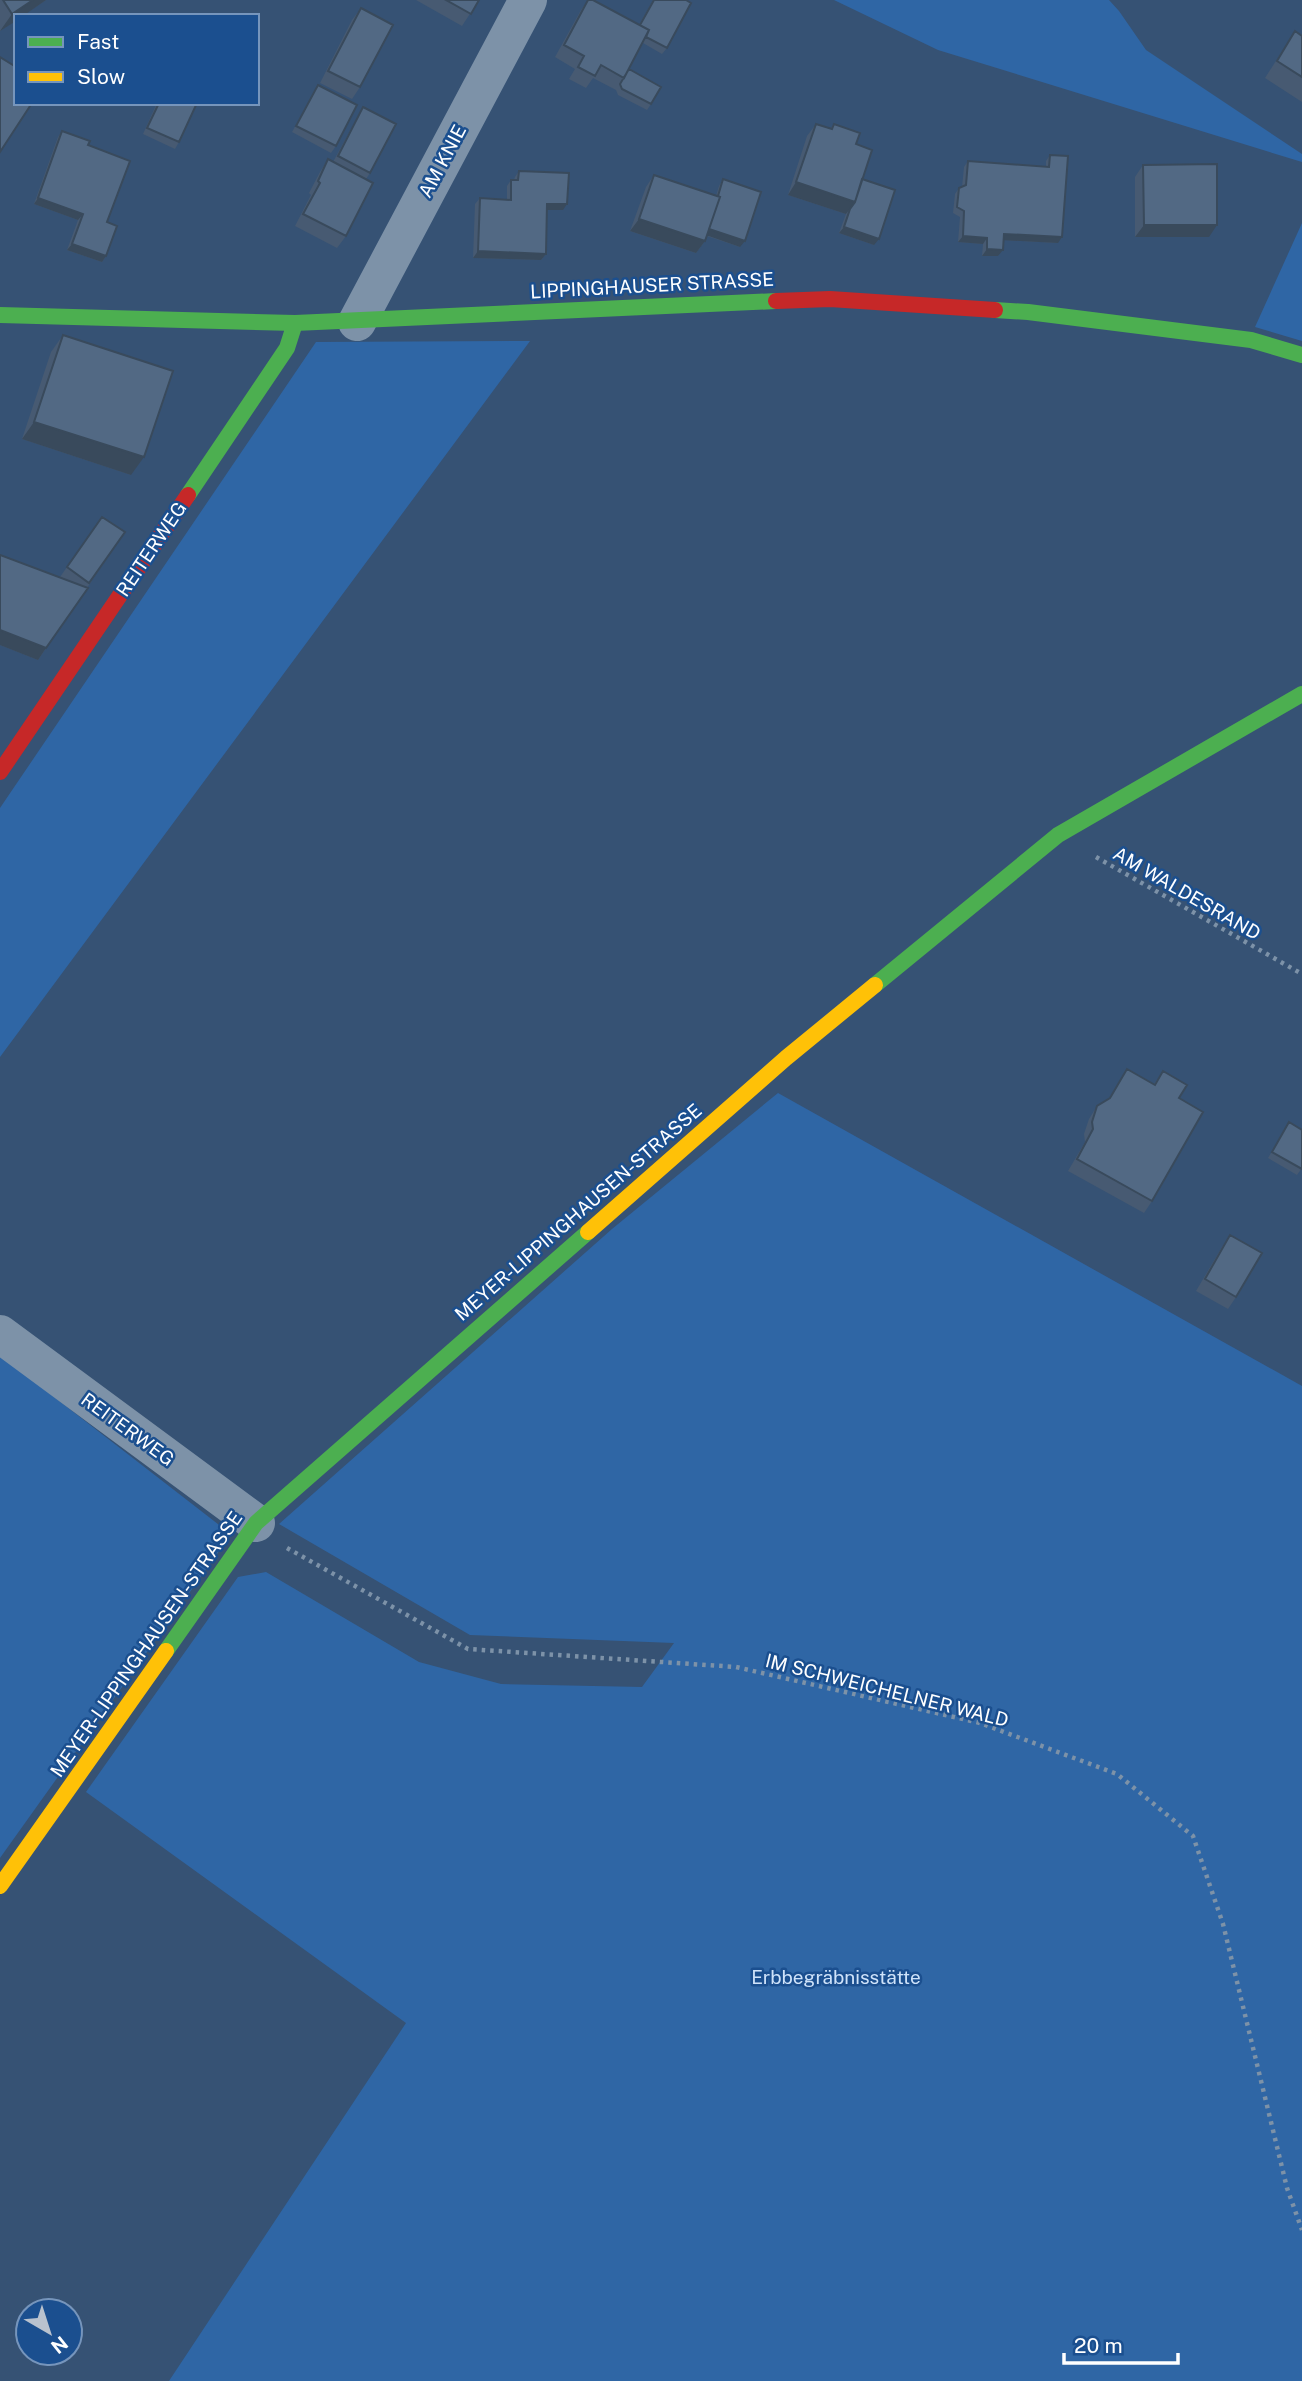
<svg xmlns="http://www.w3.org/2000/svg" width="1302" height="2381" font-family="'Public Sans',sans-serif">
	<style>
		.green { fill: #2f66a5 }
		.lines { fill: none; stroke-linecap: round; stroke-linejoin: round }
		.path { stroke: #7d92a8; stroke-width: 4.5; stroke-dasharray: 3.5 5; stroke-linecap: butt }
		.street { stroke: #7d92a8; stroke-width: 38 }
		.fast { stroke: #4caf50; stroke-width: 16 }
		.slow { stroke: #ffc107; stroke-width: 16 }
		.jam { stroke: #c62828; stroke-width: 16 }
		.wall { fill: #475a72 }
		.shaded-wall { fill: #394a5c }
		.building { fill: #526984; stroke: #394a5c; stroke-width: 2 }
		.labels { text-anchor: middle; stroke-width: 5; stroke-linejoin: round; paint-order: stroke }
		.street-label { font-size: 19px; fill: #fff; stroke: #1b4f8f }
		.park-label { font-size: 19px; fill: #cfe3fa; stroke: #1b4f8f }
	</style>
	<rect width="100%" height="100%" fill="#365274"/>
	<path class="green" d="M834,0h275l10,11 27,39 156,104v8l-364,-112z
		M1302,223v118l-47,-14z
		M530,341l-530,716v-249l316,-466z
		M778,1093l524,293v995h-1133l237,-358 -320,-231 152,-215 28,-5 153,90 82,22 141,3 32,-44 -204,-8 -191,-111 333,-295z
		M0,1355l223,173 -1,19 -222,311z"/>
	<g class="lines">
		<path class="path" d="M1096,857l206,117
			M287,1548l181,101 268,18 244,56 137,51 76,62 30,88 64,264 15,42"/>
		<path class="street" d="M357,322l171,-322
			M0,1334l256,189"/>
		<path class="fast" d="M995,310l33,2 223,28 51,15
			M0,315l295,8 481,-22
			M188,495l99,-147 8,-25
			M875,985l183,-150 244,-141
			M166,1651l90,-128 332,-291"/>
		<path class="slow" d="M588,1232l198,-174 89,-73
			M0,1886l166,-235"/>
		<path class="jam" d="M776,301l54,-2 165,11
			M0,772l188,-277"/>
	</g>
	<path class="wall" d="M0,0h46l-46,31z
		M416,0h63l-17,26z
		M588,0l51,25 14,-25h33l-19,48 -5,6 -19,-11 -14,26 22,35 -4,6 -29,-15 -2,-5 -23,-12 -7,10 -17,-9 6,-10 -20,-12 26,-47z
		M361,8l-1,79 -8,12 -32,-16 32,-63z
		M1295,31l7,5v66l-37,-24z
		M318,85l18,61 -5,7 -39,-21z
		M157,103h40l-18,39 -4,7 -32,-15z
		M363,107l7,66 -4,6 -20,57 -9,12 -42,-22 16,-31 -2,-2 11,-21 8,-13 5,3z
		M816,124l14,5 4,-5 22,20 18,101 -35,-12 7,-19 -58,-19 19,-59z
		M62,131l26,14 19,77 -1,34 -4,6 -35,-12 11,-30 -44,-16 24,-67z
		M1050,155l8,88 -55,-3 -5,16h-16l1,-12 -25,-2 2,-25 -7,-4 2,-19 4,-6 3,-1 2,-20 4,-6 78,6v-6z
		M1143,165l66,72h-74v-60z
		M519,171l44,39h-16l-1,44 -5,6 -68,-2 2,-54 5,-6 27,2v-14l4,-6h3l1,-3z
		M654,175l62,21 3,-10 4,-7 17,68 -33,-11 -2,5 -9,12 -66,-22 16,-44z
		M63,335l68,140 -109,-36 29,-87z
		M102,517l23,15 -87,128 -38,-15v-90l60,22z
		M1127,1069l27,15 9,-13 16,27 -27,103 -8,12 -76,-42 17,-29 -1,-8 5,-15 8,-13 11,-6z
		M1289,1122l13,46 -5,7 -29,-17z
		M1230,1235l6,62 -8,12 -32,-18 26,-44z"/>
	<path class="shaded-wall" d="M33,0h13l-23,16h-7v5l-16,10 12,-17z
		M796,182l59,20 -9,12 -58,-19z
		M38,198l45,16 -5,6 -44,-16z
		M547,204h20l-4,6h-20z
		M639,219l66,22 -9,12 -66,-22z
		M1144,225h73l-8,12h-74z
		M844,227l35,12 -5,6 -35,-12z
		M707,228l38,13 -5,6 -37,-13z
		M1004,234l58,3 -4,6 -58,-3z
		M963,236l24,2 -4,6 -25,-2z
		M72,244l34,12 -4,6 -35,-12z
		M987,249l16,1 -5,6h-16z
		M478,251l68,3 -5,6 -68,-2z
		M34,422l110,35 -13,18 -109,-36z
		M0,630l46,18 -8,12 -38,-15z"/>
	<path class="building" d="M3,0h30l-21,14z
		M446,0h33l-8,14z
		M588,0h5l56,30 -25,48 -23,-13 -6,11 -17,-9 6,-11 -20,-11z
		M654,0h32l5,3 -24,45 -21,-11 3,-7 -9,-5z
		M361,8l32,17 -33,62 -32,-16z
		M1295,31l7,5v41l-25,-16z
		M0,57l16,10v36h16l-32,49z
		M629,69l32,18 -10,17 -29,-15 -2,-5z
		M318,85l39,20 -21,41 -40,-20z
		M159,103h38l-18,39 -32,-14z
		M363,107l33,17 -26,49 -32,-17z
		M816,124l16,5 2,-5 26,9 -4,11 16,6 -17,52 -59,-20z
		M62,131l28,10 -2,4 42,16 -23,61 10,4 -11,30 -34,-12 11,-30 -45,-16z
		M1050,155l18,1 -6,81 -58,-3 -1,16 -16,-1v-11l-24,-2 1,-25 -7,-4 2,-19 7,-3 2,-24 81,6z
		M328,159l45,24 -27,53 -43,-22 17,-31 -2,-2z
		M1217,164v61h-73l-1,-60z
		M519,171l50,2 -2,31h-20l-1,50 -68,-3 2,-53 31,2v-20h7z
		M654,175l66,22 -15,44 -66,-22z
		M723,179l38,13 -16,49 -36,-12 11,-32 -2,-1z
		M862,179l33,11 -16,49 -35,-12 6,-18 5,-7z
		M63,335l110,36 -29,86 -110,-35z
		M102,517l23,15 -36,51 -22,-16z
		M0,555l88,33 -42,60 -46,-18z
		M1127,1069l28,16 8,-14 24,14 -8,13 24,14 -51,89 -75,-42 16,-30 -1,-7 5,-16 13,-8z
		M1289,1122l13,8v39l-30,-17z
		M1230,1235l32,18 -26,44 -31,-18z"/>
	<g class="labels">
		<g class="street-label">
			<text transform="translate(442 161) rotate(-62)" y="7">AM KNIE</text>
			<text transform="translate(652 285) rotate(-3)" y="7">LIPPINGHAUSER STRASSE</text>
			<text transform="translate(151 549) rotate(-56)" y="7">REITERWEG</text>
			<text transform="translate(1187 893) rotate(30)" y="7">AM WALDESRAND</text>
			<text transform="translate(578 1212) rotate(-41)" y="7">MEYER-LIPPINGHAUSEN-STRASSE</text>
			<text transform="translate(128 1429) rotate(36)" y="7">REITERWEG</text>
			<text transform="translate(146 1644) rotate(-55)" y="7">MEYER-LIPPINGHAUSEN-STRASSE</text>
			<text transform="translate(887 1690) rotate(14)" y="7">IM SCHWEICHELNER WALD</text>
		</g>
		<g class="park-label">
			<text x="836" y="1984">Erbbegräbnisstätte</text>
		</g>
	</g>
	<rect x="14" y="14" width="245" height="91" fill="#1b4f8f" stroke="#7695bc" stroke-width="2"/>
	<rect x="28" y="37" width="35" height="10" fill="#4caf50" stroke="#7695bc" stroke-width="2"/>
	<text x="77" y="49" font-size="21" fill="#ffffff">Fast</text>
	<rect x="28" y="72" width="35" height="10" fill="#ffc107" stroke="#7695bc" stroke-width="2"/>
	<text x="77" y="84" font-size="21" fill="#ffffff">Slow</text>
	<g transform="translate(49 2332) rotate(141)"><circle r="33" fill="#1b4f8f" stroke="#7695bc" stroke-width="2"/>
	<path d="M0-5L12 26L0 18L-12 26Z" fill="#b9c2ce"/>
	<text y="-10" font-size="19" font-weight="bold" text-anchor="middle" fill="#ffffff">N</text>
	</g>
	<path d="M1064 2353v10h114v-10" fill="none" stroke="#ffffff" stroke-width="3.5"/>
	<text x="1074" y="2353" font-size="21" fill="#ffffff" stroke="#1b4f8f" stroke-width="5" paint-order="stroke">20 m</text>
</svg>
